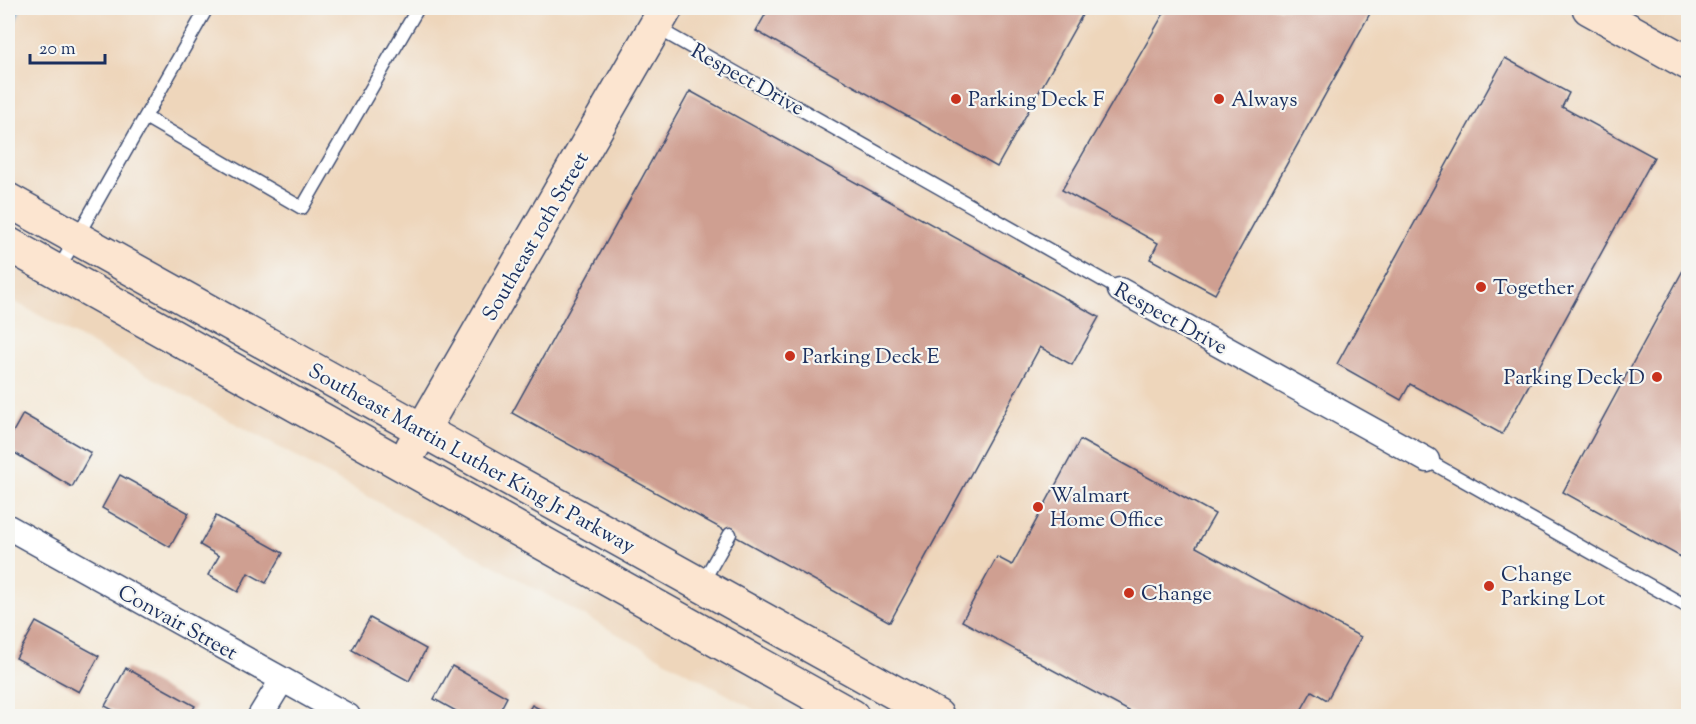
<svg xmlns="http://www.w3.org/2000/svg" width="1696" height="724" font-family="'Sorts Mill Goudy',serif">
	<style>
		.built { fill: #eed6bb }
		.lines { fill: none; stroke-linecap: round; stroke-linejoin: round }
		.stream { stroke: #61a9d8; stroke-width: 8 }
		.building { fill: #cf9f91 }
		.lane-casing { stroke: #3c4b70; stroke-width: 15 }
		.street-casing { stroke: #3c4b70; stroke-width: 27 }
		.secondary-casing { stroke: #3c4b70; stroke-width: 36 }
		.lane { stroke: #fff; stroke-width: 12 }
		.street { stroke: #fff; stroke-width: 24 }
		.secondary { stroke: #fce5d0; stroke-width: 33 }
		.poi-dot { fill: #c8321e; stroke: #f6f6f2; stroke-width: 2 }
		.labels { text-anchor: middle; stroke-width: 4.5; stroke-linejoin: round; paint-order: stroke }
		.street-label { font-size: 21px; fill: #1b2f5e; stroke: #f6f6f2 }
		.poi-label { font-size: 21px; fill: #1b2f5e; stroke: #f6f6f2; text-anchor: start }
	</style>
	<rect width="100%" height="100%" fill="#f6f6f2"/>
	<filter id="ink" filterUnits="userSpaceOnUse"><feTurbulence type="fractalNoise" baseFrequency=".0167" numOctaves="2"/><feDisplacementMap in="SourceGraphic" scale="12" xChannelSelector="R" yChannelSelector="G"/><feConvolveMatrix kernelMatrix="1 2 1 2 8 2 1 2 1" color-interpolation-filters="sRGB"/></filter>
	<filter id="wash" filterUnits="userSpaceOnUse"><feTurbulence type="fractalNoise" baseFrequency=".008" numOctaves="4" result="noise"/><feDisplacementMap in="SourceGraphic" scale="24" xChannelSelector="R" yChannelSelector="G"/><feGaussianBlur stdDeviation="1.35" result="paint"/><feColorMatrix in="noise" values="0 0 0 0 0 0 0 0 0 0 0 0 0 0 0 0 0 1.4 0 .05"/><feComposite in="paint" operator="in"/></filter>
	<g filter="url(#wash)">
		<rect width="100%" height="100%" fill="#f4e9d8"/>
		<path class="built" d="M8,8h1680v708h-922l-758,-418z"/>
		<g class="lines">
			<path class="stream" d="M8,31l9,-23"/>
		</g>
		<g id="blocks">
			<path class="building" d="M769,8h317l-89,159 -241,-136z
				M1167,8h206l-158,286 -65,-35 8,-16 -96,-53z
				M1505,58l64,35 -7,14 92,50 -152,277 -92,-50 -9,16 -64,-36z
				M690,91l409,226 -27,48 -32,-18 -150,275 -378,-209z
				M1688,261v300l-125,-69z
				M23,414l68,39 -19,34 -64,-38v-8z
				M1080,440l135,74 -19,33 165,90 -34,63 -15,-9 -14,25h-160l-176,-95 35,-64 15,8z
				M120,475l69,38 -19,34 -68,-39z
				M216,516l67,37 -17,30 -18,-10 -10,19 -30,-17 11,-19 -19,-11z
				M370,618l56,31 -17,32 -57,-31z
				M36,622l63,34 -20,36 -63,-34z
				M452,666l55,31 -10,19h-32l-31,-17z
				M126,668l69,38 -6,10h-65l-19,-10z
				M532,705l21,11h-28z"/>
		</g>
	</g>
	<g filter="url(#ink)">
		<use href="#blocks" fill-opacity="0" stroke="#3c4b70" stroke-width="1.5"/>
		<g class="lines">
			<defs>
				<path id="lane" d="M657,28l463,262
					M145,117l157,91 116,-200
					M58,270l149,-262
					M1427,460l261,147
					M701,585l29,-51"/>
				<path id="street" d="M1120,290l307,170
					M8,527l340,189
					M260,716l22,-36"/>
				<path id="secondary" d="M1589,8l99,55
					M8,200l929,516
					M8,244l844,472
					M412,448l254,-440"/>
			</defs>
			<use href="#lane" class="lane-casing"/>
			<use href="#street" class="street-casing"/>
			<use href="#secondary" class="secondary-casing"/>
			<use href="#lane" class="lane"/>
			<use href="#street" class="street"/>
			<use href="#secondary" class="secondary"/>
		</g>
	</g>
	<g class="poi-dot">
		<circle cx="956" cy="99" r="6"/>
		<circle cx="1219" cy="99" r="6"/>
		<circle cx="1481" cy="287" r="6"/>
		<circle cx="790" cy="356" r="6"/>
		<circle cx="1657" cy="377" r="6"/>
		<circle cx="1038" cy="507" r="6"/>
		<circle cx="1489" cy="586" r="6"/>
		<circle cx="1129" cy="593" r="6"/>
	</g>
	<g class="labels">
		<g class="street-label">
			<text transform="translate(748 79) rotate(29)" y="7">Respect Drive</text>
			<text transform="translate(535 236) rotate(-60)" y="7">Southeast 10th Street</text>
			<text transform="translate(1171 318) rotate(29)" y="7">Respect Drive</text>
			<text transform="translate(472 458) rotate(29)" y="7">Southeast Martin Luther King Jr Parkway</text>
			<text transform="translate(178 622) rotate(29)" y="7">Convair Street</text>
		</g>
		<g class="poi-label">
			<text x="968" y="106">Parking Deck F</text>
			<text x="1231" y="106">Always</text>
			<text x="1493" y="294">Together</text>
			<text x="802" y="363">Parking Deck E</text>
			<text x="1645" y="384" text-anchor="end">Parking Deck D</text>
			<text x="1050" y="502">Walmart<tspan x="1050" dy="24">Home Office</tspan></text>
			<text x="1501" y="581">Change<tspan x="1501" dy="24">Parking Lot</tspan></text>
			<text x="1141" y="600">Change</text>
		</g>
	</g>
	<rect width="1696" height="724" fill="none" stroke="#f6f6f2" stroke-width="30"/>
	<path d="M30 54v9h75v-9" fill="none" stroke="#1b2f5e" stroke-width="3"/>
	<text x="39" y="54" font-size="18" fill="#1b2f5e" stroke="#f6f6f2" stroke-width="4.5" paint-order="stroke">20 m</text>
</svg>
